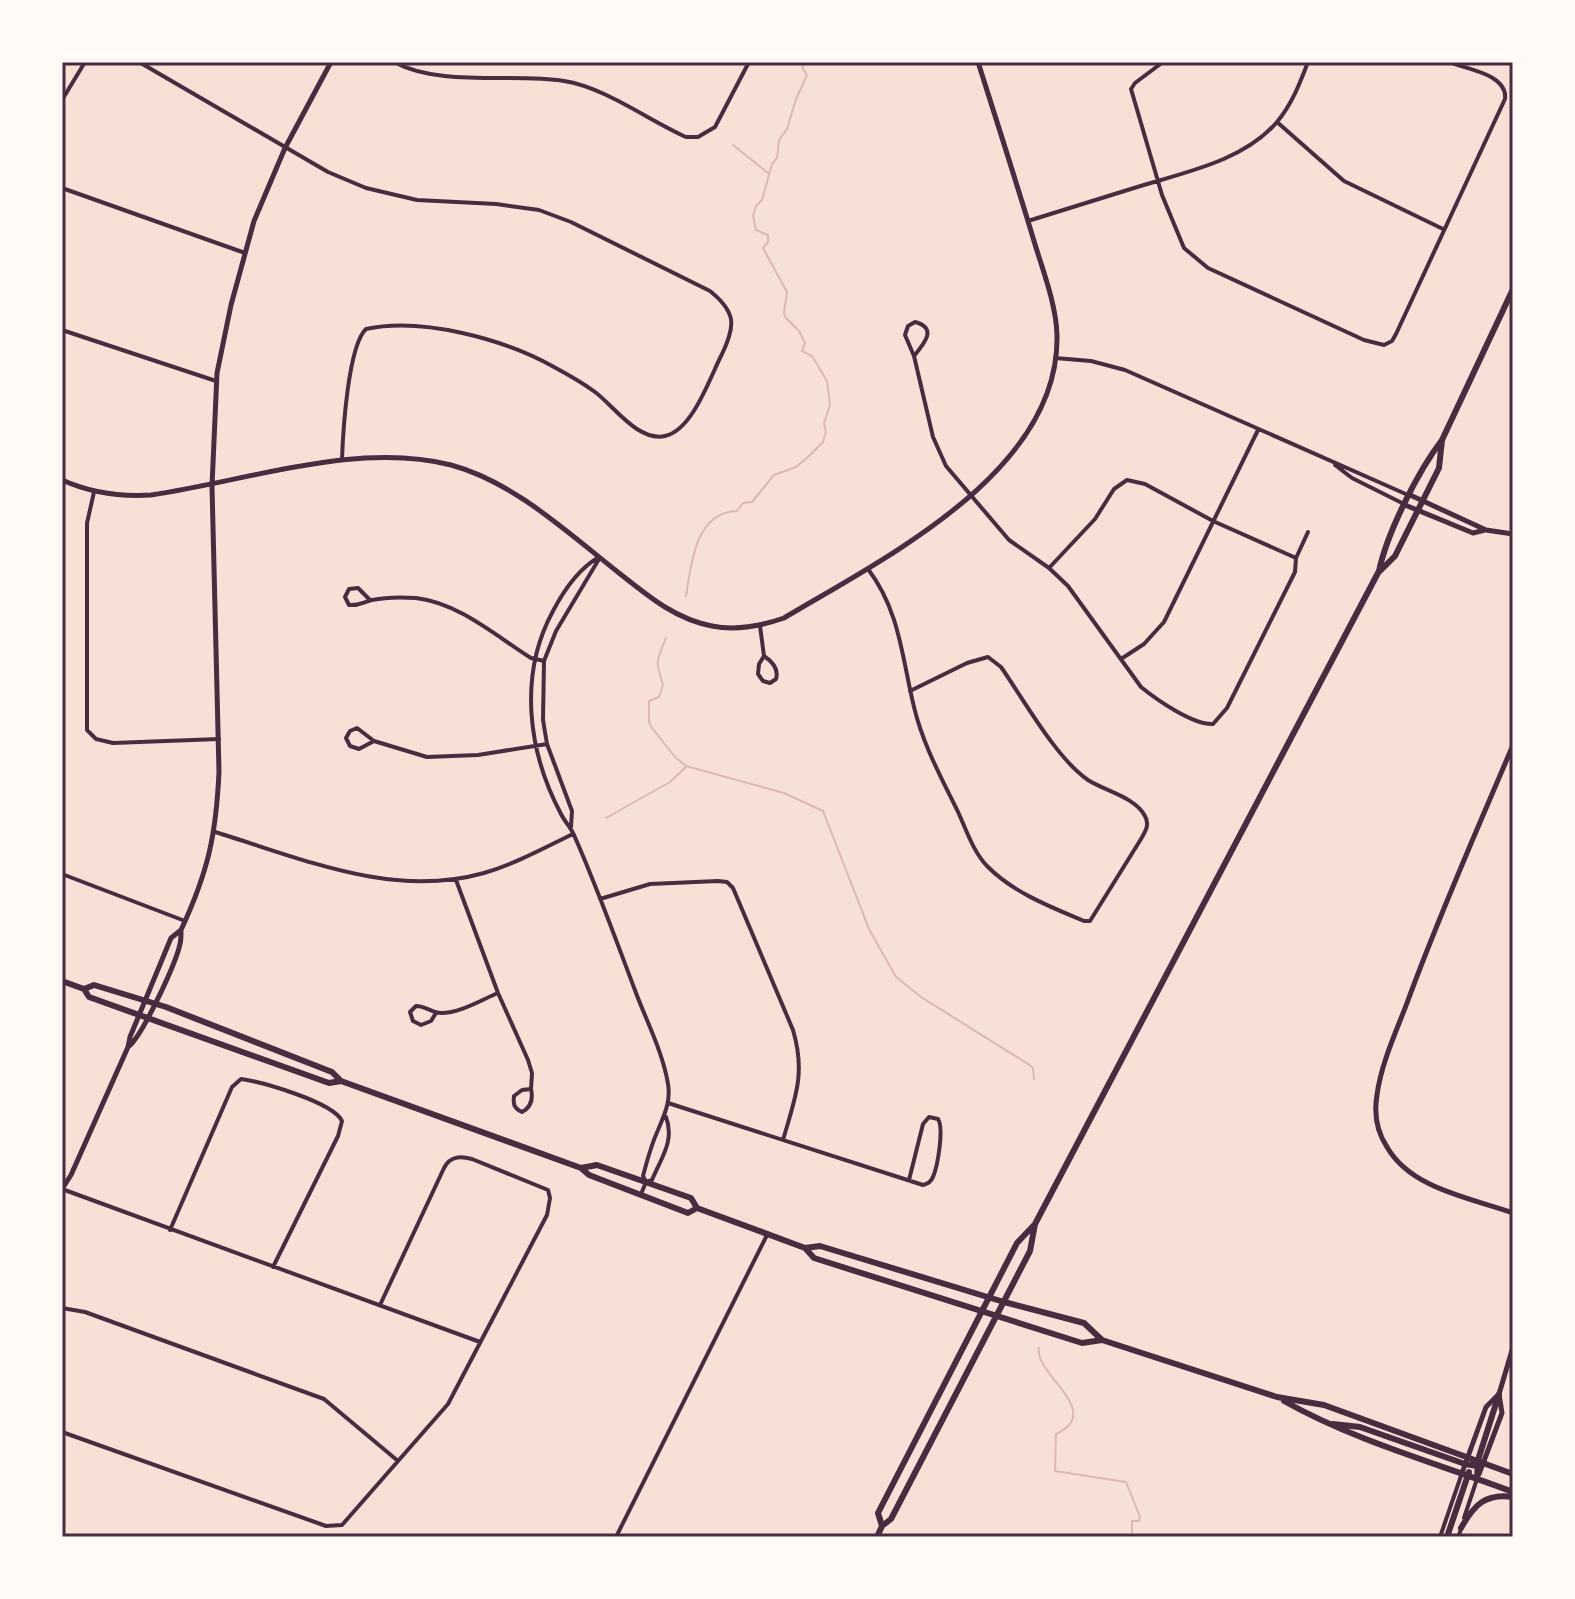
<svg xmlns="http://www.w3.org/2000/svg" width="1575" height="1599" font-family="Signika,sans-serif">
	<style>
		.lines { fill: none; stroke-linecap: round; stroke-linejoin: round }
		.stream { stroke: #dcb8b0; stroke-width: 2 }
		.minor { stroke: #4a2c40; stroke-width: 4 }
		.tertiary { stroke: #4a2c40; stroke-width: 5 }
		.secondary { stroke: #4a2c40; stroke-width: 6 }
		.neatline { fill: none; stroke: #4a2c40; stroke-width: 3 }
	</style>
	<rect width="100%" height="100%" fill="#f7e1d7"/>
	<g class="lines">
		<path class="stream" d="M733,145l35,28
			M686,596c5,-31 9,-84 51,-85l6,-8 9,-1 22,-27 22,-8 13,-11 14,-14 3,-10 -2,-9 6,-18 -3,-24 -15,-25 -10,-5 3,-8 -6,-12 -13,-13 -2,-5 3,-21 -24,-44 5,-6v-7l-12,-5 -3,-14 3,-10 6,-6 10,-36 5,-6 2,-18 8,-11 9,-30 11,-24 -5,-8 6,-5
			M666,638c-10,25 -11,22 -3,47l-4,12 -10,4v21l3,6 23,29 11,9 98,27 39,18 46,118 27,48 25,20 107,67 5,4 1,11
			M606,818l64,-36 16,-15
			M1039,1348c-5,27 66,63 17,86l-1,37 71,11 14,35 -1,4h-7v16"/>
		<path class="minor" d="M139,62l189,110 38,16 51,12 79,4 43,6 32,12 139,69c26,21 26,34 12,63 -12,23 -29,76 -57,82 -27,6 -51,-30 -70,-44 -12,-9 -28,-18 -41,-25 -50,-28 -132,-50 -188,-38 -18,17 -23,103 -24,130
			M394,62c46,25 118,11 170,19 40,6 84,39 122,56h12l17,-10 34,-65
			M1163,62l-28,21 -4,6 31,106 22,53 24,20 156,72 20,5 8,-4 4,-7 109,-235c3,-25 -39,-30 -57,-37
			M62,100l23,-38
			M1277,122l67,59 99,48
			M62,188l183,65
			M1028,221c35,-11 70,-22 106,-33 47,-15 109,-26 143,-66 15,-18 23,-39 31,-60
			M62,330l154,51
			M914,356l-9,-21 3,-9 7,-4c23,6 9,22 -1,34l19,81 13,29 63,74 40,28 19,18 73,101c16,13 52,38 72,37l14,-16 68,-136 1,-14 12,-26
			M1055,358l36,3 34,9 283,125
			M1335,465l17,13 52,26
			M94,492l-7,31v207l9,9 17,4 106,-4
			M599,557c-21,12 -35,33 -46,54 -35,64 -25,141 8,203 4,8 10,14 13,21 23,52 42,105 62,158 11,29 27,60 32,91 3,18 -4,31 -10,46 -7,15 -11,31 -15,46l2,4
			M1049,568l46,-49 19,-30 13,-9 18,4 68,37 83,37
			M868,569c32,42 34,89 46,138 9,38 28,72 45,107 8,18 15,39 29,53 26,26 63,40 96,54h6l51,-82c4,-7 9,-14 4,-23 -10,-19 -40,-25 -57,-36 -32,-22 -64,-80 -87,-113l-13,-10 -21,6 -57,28
			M370,600l-12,-12 -9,1 -4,8 4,8c10,1 14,-3 23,-5 14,-3 30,-3 44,-2 43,5 80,38 115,60l13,3
			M760,626l4,30
			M764,656c9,6 15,13 12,23l-6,4 -7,-2 -5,-7 1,-10z
			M1121,659l23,-15 20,-22 94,-192
			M374,741l-15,8 -9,-3 -4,-8 4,-7 7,-3 17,13 53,16 51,-2 69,-11
			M571,827l1,-16 -25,-67 -4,-24 1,-59 12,-30 43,-72
			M215,832c86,26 177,67 269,41 31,-9 60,-25 89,-39
			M62,874l123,47
			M456,880l42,113 30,67 4,13 -1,16 -9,1 -8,6c-1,9 0,12 8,16 10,-5 11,-14 9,-23
			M600,899l50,-15 68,-3 9,1 6,6 60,142c13,44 2,68 -10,110
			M436,1013l-5,8 -10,4 -8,-4 -3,-9 6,-6c10,0 16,7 25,7 19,0 40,-13 57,-20
			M668,1103l255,82c5,-2 7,-2 10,-8 5,-12 11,-49 5,-58l-9,-2 -6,7 -14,56
			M62,1189l418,153
			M641,1194l5,-12 6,-2c9,-22 23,-39 14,-63
			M170,1230l62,-143 9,-8c21,3 92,23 101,42l-4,15 -65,131
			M62,1308l23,4 239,87 74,62
			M62,1432l264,94 16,-1 106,-121 99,-189 3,-17 -2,-8 -76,-31c-12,-3 -22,-3 -28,9l-64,137
			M1464,1518l13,-39
			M616,1537l151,-302
			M1440,1537l22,-64
			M1458,1537l4,-10"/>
		<path class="tertiary" d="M62,480c29,13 57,17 89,15 96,-14 205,-54 300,-30 63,17 117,68 168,108 29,23 56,46 93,53 25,5 49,0 72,-8 100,-60 276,-146 273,-283 -1,-31 -14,-64 -23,-94 -18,-60 -37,-119 -56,-179
			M1410,495l76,35 27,4
			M1405,505l68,28 12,-3
			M1513,745c-36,85 -74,170 -106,258 -11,29 -26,61 -30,92 -3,18 0,37 10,52 24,42 84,51 126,66
			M128,1047c14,-10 48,-84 52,-103 1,-3 1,-10 1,-13
			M62,1189l9,-14 57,-128 2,-10 41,-99 10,-8c27,-58 35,-94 38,-158l-7,-286 5,-113 14,-68 23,-84 31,-73 46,-86
			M1462,1473l24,-66 12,-12
			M1479,1474l23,-61 -3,-19 14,-47"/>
		<path class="secondary" d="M1380,571l15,-15 44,-88 3,-28
			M62,981l22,8 5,8 240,86 12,-2 240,87 8,7 99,38 9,-5
			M84,989l10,-4 72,22 166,65 9,9
			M581,1168l16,-3 94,33 6,10 108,40 9,10 268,85 20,-3
			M805,1248l15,-2 184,56 80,21 18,17 175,57 47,8 189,69
			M1284,1401c71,40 152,62 229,91
			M1333,1424l27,3 105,37 12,2 7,-4
			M1477,1479l1,-19 21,-66
			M882,1526l-4,-13 139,-270 18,-19 344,-653c8,-38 39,-100 63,-131l71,-151
			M1461,1528c13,-23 24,-35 52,-31
			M877,1537l5,-11 9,-7 139,-268 5,-27
			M1447,1537l22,-65"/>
	</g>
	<rect width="1575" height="1599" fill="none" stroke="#fffaf5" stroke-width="128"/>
	<rect x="64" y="64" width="1447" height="1471" class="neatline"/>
</svg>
